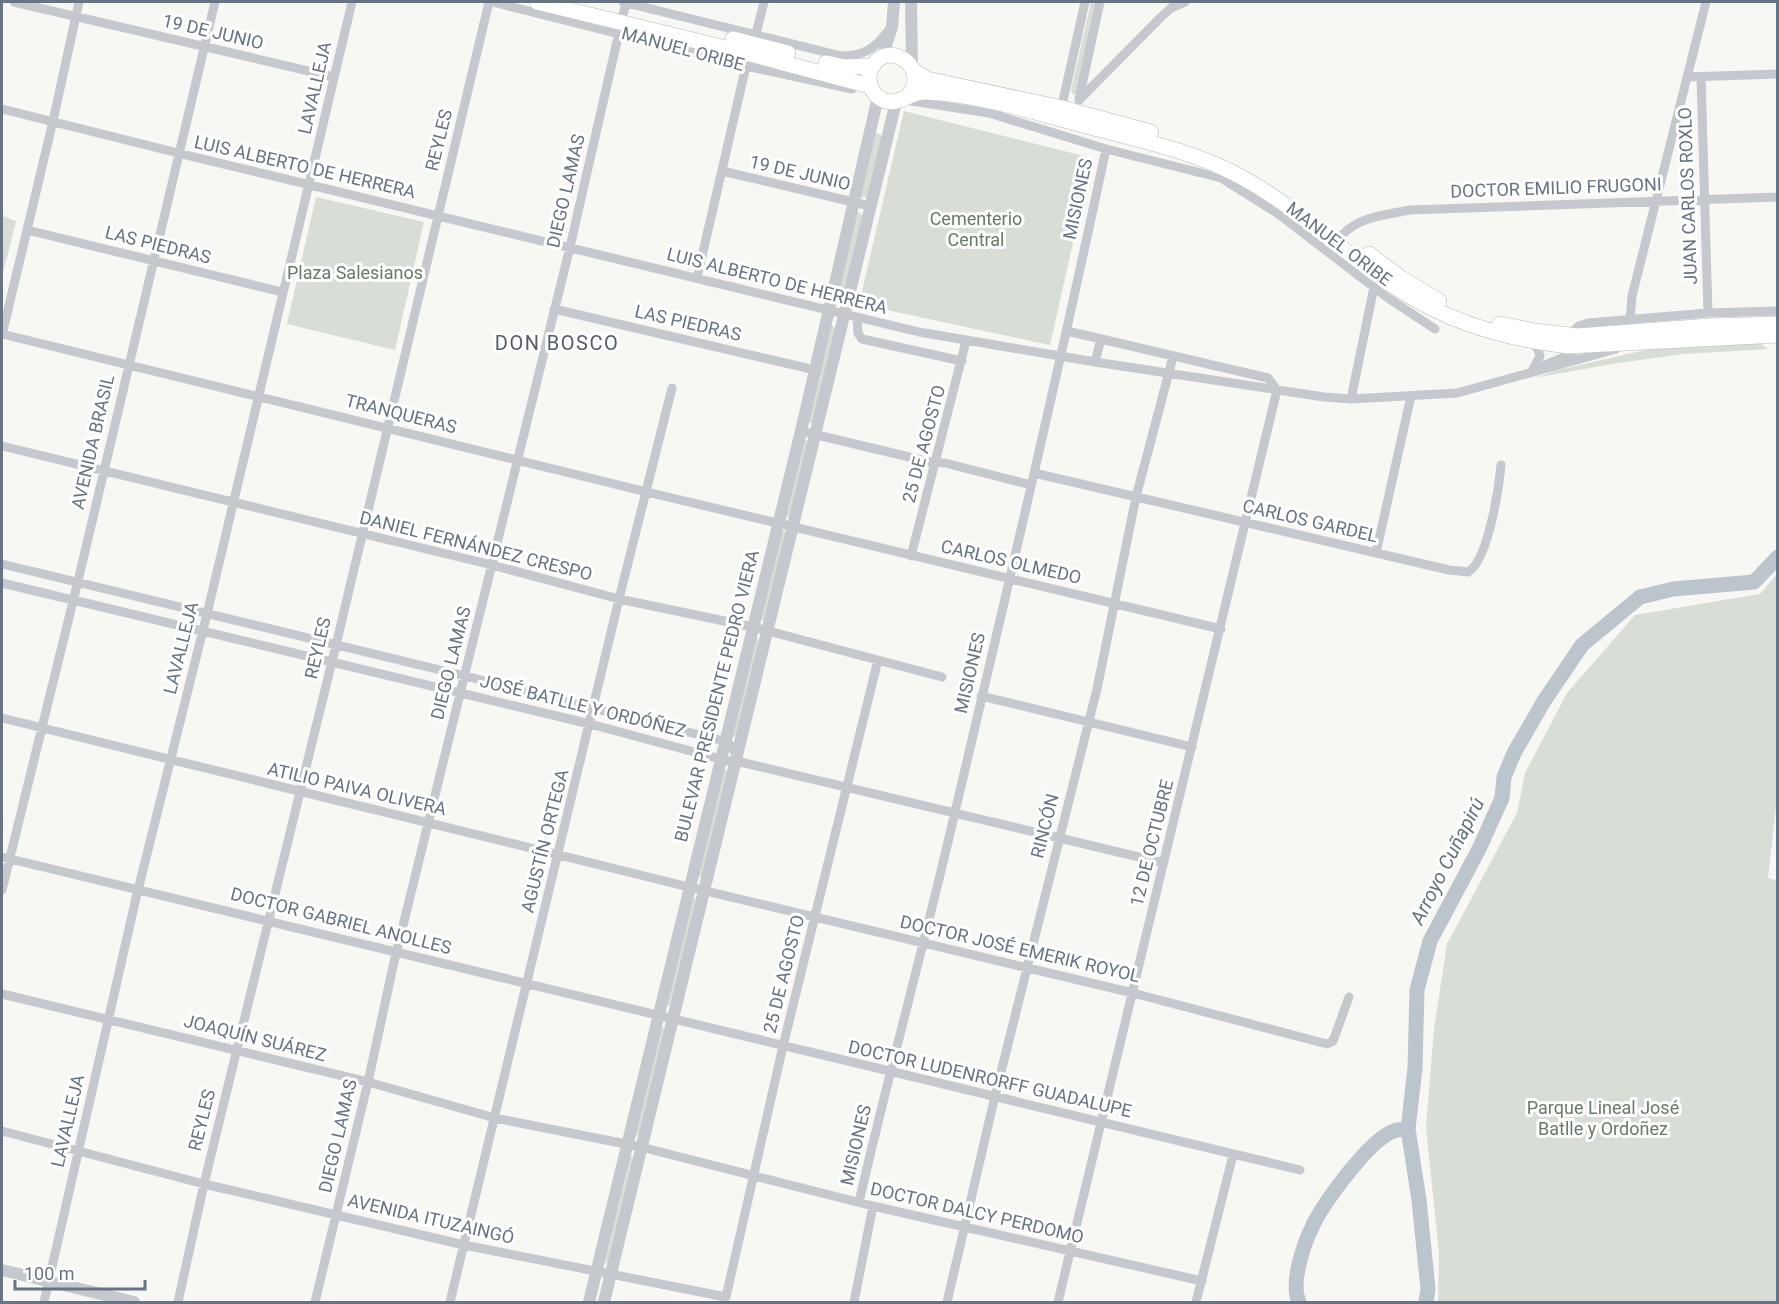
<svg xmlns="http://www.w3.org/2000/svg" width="1779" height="1304" font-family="Roboto,sans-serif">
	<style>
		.green { fill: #d8ded5 }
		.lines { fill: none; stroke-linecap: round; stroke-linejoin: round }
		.river { stroke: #bcc5cb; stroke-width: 15 }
		.trunk-casing { stroke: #b8babe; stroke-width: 16 }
		.minor { stroke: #c5c8cc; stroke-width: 9 }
		.tertiary { stroke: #c5c8cc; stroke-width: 12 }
		.trunk { stroke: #fff; stroke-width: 15 }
		.labels { text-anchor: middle; stroke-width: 6; stroke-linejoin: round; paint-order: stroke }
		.street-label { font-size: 18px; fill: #667485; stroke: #fff }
		.park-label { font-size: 18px; fill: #677c65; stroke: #fff }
		.neighbourhood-label { font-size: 20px; letter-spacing: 1.5px; fill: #545e6a; stroke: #fff }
		.water-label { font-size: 20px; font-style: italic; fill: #637581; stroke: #fff }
	</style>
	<rect width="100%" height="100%" fill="#f7f7f4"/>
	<path class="green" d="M1091,2h6l-21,92 -3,1 -2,-5z
		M904,111l188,47 -42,187 -191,-41z
		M876,133l7,3 -15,60 -5,2 -3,-3z
		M316,197l108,25 -29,128 -108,-26z
		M859,212l4,4 -20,84 -3,1 -5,-2 21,-86z
		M2,216l14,5 -14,56z
		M830,324l5,4 -22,95h-5z
		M1759,342l9,7 -84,5 -66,9 -84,15 24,-8 96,-22h35z
		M804,438l4,4 -17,73 -5,2z
		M782,530l4,3 -22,87h-4z
		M1777,574l1,215 -10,89 10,3 -1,421h-339l1,-49 -13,-125 8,-99 13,-85 70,-131 8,-40 42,-80 68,-78 125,-21z
		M757,638l3,5 -23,93 -4,1 -2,-1 22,-97z
		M723,768l5,4 -25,103 -4,2 -3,-1z
		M692,897h2l3,4 -27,104 -3,1 -2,-2z
		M660,1027l5,2 -25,105 -5,2z
		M631,1156l2,3 -26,105 -2,-2z"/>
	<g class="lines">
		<path class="river" d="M1299,1302c-9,-20 5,-59 15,-79 12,-23 56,-84 80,-92 4,-2 10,-1 14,-2
			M1426,1302l2,-13 -9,-89 -11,-71 7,-61 2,-78 13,-49 49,-92 23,-51 2,-21 10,-24 30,-52 38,-56 58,-48 33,-8 81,-7 24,-25"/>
		<defs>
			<path id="trunk" d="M537,2l213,52 120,32
				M733,39l55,14
				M826,63l18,4 29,-1
				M913,70l14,9 135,29 89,24
				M908,96c23,-26 -17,-57 -35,-31 -8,12 -3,29 10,35 15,7 27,-9 43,-8 53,2 120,24 172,37 50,13 100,24 145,49 62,34 110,85 170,120 48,28 100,42 155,48l210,-11
				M1369,254l32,24 38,23
				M1500,324l35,7 42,5 133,-10 68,-2"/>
		</defs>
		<use href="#trunk" class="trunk-casing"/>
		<path class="minor" d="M14,2l320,75
			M493,2l253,64 106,23
			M623,2l218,54c22,0 34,-7 47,-25
			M756,34l8,-32
			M1687,77l91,-3
			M1701,77l7,236
			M1079,99l21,-97
			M905,100l84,13 117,36 115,29 56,35 111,85 47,31
			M1079,100l82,-83 10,-9 14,-6
			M2,109l188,47 729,176 176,30 229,35 27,2 106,-6 159,-44
			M1061,110l24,-108
			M722,171l148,35
			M27,230l255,62
			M1342,235c18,-19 44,-20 68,-25l368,-13
			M697,278l49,-212
			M554,309l261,61
			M857,318l1,15 4,6 100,22
			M1630,320l2,-24 74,-294
			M2,334l645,158 574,137
			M2,335l51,-214 26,-119
			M1568,335l11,-9 9,-3 120,-10 70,-2
			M1095,362l6,-23
			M1545,365l24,-10 11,-9
			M1532,371l8,-15 -2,-6 -4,-7
			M1351,399l23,-112
			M809,433l121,29 15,1 86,22
			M2,446l490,119 127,34 134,28 189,50
			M1034,473l415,97 19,2c20,-11 31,-84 33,-107
			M1376,553l35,-157
			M911,556l55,-215
			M2,564l463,112 259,65c8,4 11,8 12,17
			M2,583l588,141 138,37h8l428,102
			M981,696l211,51
			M2,718l687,169 444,106 194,51 6,-3 16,-44
			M2,857l1298,313
			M2,890l76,-309 137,-579
			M2,994l366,88 127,36 146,29 232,59 329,75
			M2,1131l202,53 260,61 262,52 57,-251 95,-386
			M859,1202c30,-130 66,-260 96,-390 52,-221 104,-442 151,-663
			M44,1302l92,-404 71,-284 145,-612
			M178,1302l26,-118 132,-539 153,-643
			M315,1302l53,-220 26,-120 176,-715 56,-245
			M450,1302l169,-703 53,-211
			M854,1302l19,-96
			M947,1302l48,-206 102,-407 39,-192 37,-140
			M1058,1302l219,-912 -9,-12 -201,-47
			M1196,1302l37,-147"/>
		<path class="tertiary" d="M911,2l1,65
			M882,58l10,-31 2,-25
			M2,1270l132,32
			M589,1302l212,-871 77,-334
			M604,1302l292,-1200"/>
		<use href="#trunk" class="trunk"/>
	</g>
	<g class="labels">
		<g class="street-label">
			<text transform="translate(213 32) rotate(13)" y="6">19 DE JUNIO</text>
			<text transform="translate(683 49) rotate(15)" y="6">MANUEL ORIBE</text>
			<text transform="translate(315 88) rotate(-77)" y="6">LAVALLEJA</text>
			<text transform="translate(439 140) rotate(-76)" y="6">REYLES</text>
			<text transform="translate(305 167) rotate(13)" y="6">LUIS ALBERTO DE HERRERA</text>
			<text transform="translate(800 173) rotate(13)" y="6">19 DE JUNIO</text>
			<text transform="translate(1556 188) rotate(-2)" y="6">DOCTOR EMILIO FRUGONI</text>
			<text transform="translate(566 191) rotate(-77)" y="6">DIEGO LAMAS</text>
			<text transform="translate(1688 196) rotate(-92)" y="6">JUAN CARLOS ROXLO</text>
			<text transform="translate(1078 199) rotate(-78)" y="6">MISIONES</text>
			<text transform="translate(1339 244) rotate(37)" y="6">MANUEL ORIBE</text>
			<text transform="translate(158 245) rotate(14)" y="6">LAS PIEDRAS</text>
			<text transform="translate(777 281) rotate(14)" y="6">LUIS ALBERTO DE HERRERA</text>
			<text transform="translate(688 323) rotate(13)" y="6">LAS PIEDRAS</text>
			<text transform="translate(401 414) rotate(14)" y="6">TRANQUERAS</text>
			<text transform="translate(93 442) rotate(-77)" y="6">AVENIDA BRASIL</text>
			<text transform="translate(924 444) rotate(-75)" y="6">25 DE AGOSTO</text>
			<text transform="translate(1310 521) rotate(13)" y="6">CARLOS GARDEL</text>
			<text transform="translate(476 546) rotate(14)" y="6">DANIEL FERNÁNDEZ CRESPO</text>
			<text transform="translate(1011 562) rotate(13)" y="6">CARLOS OLMEDO</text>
			<text transform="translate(181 648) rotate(-76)" y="6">LAVALLEJA</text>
			<text transform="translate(318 648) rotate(-77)" y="6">REYLES</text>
			<text transform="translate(451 663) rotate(-76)" y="6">DIEGO LAMAS</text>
			<text transform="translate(970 673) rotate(-77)" y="6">MISIONES</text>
			<text transform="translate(717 696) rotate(-76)" y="6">BULEVAR PRESIDENTE PEDRO VIERA</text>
			<text transform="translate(583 706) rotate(14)" y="6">JOSÉ BATLLE Y ORDÓÑEZ</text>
			<text transform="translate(357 789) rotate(13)" y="6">ATILIO PAIVA OLIVERA</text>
			<text transform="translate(1045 826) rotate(-76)" y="6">RINCÓN</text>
			<text transform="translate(545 841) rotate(-76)" y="6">AGUSTÍN ORTEGA</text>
			<text transform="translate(1152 843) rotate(-76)" y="6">12 DE OCTUBRE</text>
			<text transform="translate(341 921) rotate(14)" y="6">DOCTOR GABRIEL ANOLLES</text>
			<text transform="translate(1020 949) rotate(13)" y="6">DOCTOR JOSÉ EMERIK ROYOL</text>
			<text transform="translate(784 974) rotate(-76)" y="6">25 DE AGOSTO</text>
			<text transform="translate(255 1038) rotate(14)" y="6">JOAQUÍN SUÁREZ</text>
			<text transform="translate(990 1079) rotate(13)" y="6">DOCTOR LUDENRORFF GUADALUPE</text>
			<text transform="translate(202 1120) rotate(-76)" y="6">REYLES</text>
			<text transform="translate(68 1121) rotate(-77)" y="6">LAVALLEJA</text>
			<text transform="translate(338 1136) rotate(-77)" y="6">DIEGO LAMAS</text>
			<text transform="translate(856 1145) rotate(-77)" y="6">MISIONES</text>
			<text transform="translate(977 1213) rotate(13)" y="6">DOCTOR DALCY PERDOMO</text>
			<text transform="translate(431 1219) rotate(13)" y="6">AVENIDA ITUZAINGÓ</text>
		</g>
		<g class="park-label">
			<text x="976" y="225">Cementerio<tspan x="976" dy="21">Central</tspan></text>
			<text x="355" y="279">Plaza Salesianos</text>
			<text x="1603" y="1114">Parque Lineal José<tspan x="1603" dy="21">Batlle y Ordoñez</tspan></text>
		</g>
		<g class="neighbourhood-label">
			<text x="557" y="350">DON BOSCO</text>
		</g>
		<g class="water-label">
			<text transform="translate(1447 861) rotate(-63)" y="7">Arroyo Cuñapirú</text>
		</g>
	</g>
	<rect width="1779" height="1304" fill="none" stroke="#667485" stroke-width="6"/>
	<path d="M15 1280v9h130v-9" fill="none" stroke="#667485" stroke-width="3"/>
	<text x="24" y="1280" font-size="18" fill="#667485" stroke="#ffffff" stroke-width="4.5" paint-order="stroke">100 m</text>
</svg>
